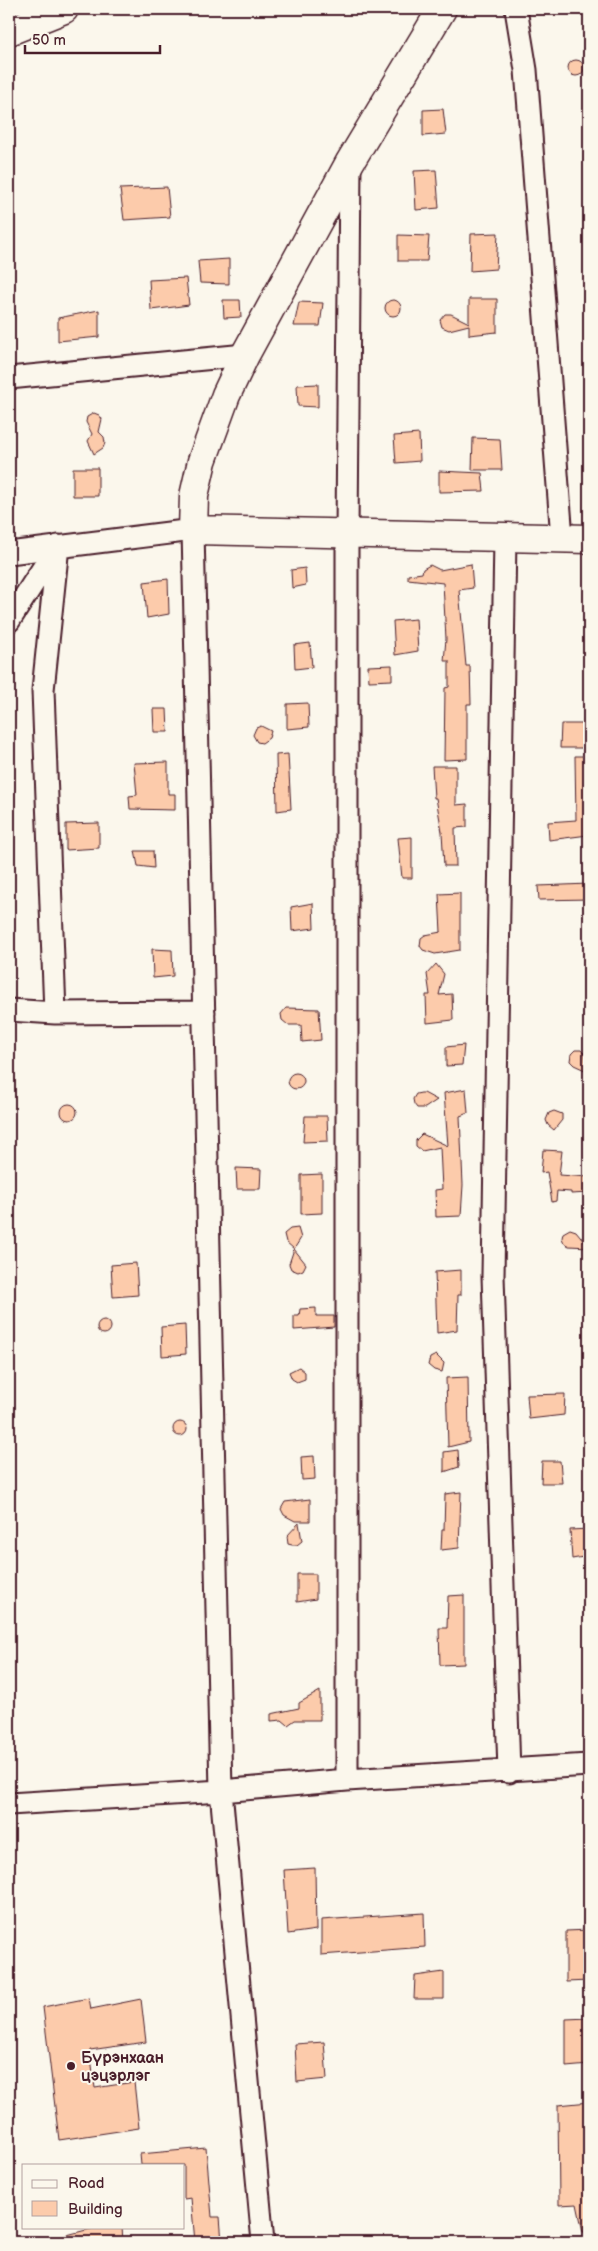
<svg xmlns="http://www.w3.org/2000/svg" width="598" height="2251" font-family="'Balsamiq Sans',sans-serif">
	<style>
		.building { fill: #fccbab; stroke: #4a1f2b }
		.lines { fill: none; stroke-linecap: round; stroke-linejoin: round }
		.minor-casing { stroke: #4a1f2b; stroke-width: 25 }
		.secondary-casing { stroke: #4a1f2b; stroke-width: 31 }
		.primary-casing { stroke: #4a1f2b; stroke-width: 31 }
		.minor { stroke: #fbf7ec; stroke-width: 21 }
		.secondary { stroke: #fbf7ec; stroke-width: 28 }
		.primary { stroke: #fbf7ec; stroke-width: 28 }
		.poi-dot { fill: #4a1f2b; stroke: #fbf7ec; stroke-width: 2 }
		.labels { text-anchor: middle; stroke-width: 4; stroke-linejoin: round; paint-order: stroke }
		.poi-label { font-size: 16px; font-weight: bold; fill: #4a1f2b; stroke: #fbf7ec; text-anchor: start }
	</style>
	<rect width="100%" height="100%" fill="#fbf7ec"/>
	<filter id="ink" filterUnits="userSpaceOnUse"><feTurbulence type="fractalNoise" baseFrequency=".02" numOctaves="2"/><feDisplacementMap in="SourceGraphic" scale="10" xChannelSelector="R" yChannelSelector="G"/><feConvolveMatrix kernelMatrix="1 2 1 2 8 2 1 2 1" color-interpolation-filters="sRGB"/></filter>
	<g filter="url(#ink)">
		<path class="building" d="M568 68a8 8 0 1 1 16 0a8 8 0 1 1-16 0Z
			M443,109l3,25 -23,2v-26z
			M436,170l3,38 -23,2 -2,-39z
			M167,187l3,30 -46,3 -4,-31z
			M498,233l-2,36 -26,2 1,-37z
			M398,235l31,1 -2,25h-29z
			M229,259v25l-29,-1 -2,-22z
			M186,278l3,27 -38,5 -2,-30z
			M469,299h28v33l-28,3v-10l-20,5 -7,-3 -2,-7 5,-6h6l18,9z
			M385 308a8 8 0 1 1 16 0a8 8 0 1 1-16 0Z
			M223,300h17l1,17 -17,1z
			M299,302l24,1 -3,23h-26z
			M99,310v27l-41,4v-23z
			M318,384v23l-20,-1 -1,-21z
			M94,413l5,2 3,4 -3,13 5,5 1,6 -2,5 -9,6 -6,-13 4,-7 -6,-12 1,-5z
			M419,434l1,27 -24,2 -2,-27z
			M473,438l27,1 2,31h-30z
			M73,468h25v28h-25z
			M439,471l43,2 2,18 -45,1z
			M471,564l2,24 -14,2 7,76h4l1,38h-4v55l-23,1 1,-72 4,-1v-26h-5l2,-22 -3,-56 -35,-4v-4l14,-2 1,-4 7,-4 10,5z
			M305,568l1,17 -14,3 -1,-18z
			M168,579l1,35 -22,4 -3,-36z
			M416,619l2,32 -23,4 -2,-34z
			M310,643l2,24 -17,2 -1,-24z
			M392,665v15l-23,1 -1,-15z
			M308,703l1,24 -22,2v-25z
			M153,709h14l1,23h-14z
			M561,724h25l1,24h-27z
			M261,726l10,5 -2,7 -7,5 -5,-1 -4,-7 3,-7z
			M288,754l3,55 -14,2 -1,-56z
			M575,756h14l-1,79 -39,5 -1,-18 28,-2z
			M168,762v32h7v16l-45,-1 -1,-13 8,-1 -3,-32z
			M432,766h24v39l11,-1v23l-12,1 1,38h-12l-2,-34 -6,-34h-2z
			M99,823v25l-33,2v-26z
			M412,837v41h-10l-4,-40z
			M135,851h18l1,17 -16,-2z
			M589,884v15l-50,1 -1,-14z
			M460,893v57l-25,4 -12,-4 -3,-4 1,-8 4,-3 16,-3 -2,-38z
			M313,903l1,25 -22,3 -1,-24z
			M152,949l20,1 1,26 -20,2z
			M436,964l8,10 -5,21 13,-1 1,26 -26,3 -1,-28h4l-3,-21z
			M286,1008l33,1 2,31 -19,2 -1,-17h-13l-6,-5 -1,-6z
			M464,1045l-2,20 -16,1v-19z
			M575,1050h6l4,4 2,17 -13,-6 -4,-4 1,-7z
			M288 1081a8 8 0 1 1 16 0a8 8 0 1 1-16 0Z
			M466,1089l2,24 -8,3 3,69 -2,31 -25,1 -1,-27 7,-1 -2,-42 -18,4 -6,-5v-6l6,-6 26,12 -4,-53z
			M421,1093h3l13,7 -12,8h-8l-3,-4 -1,-5 3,-5z
			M61 1112a8 8 0 1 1 16 0a8 8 0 1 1-16 0Z
			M554,1111l8,3v6l-8,10 -6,-5 -2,-5 3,-7z
			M305,1116h22l1,25 -25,1z
			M543,1150l19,1 -3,24 30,2v16l-18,1v-2l-14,-1 -1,10 -4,1 -5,-30 -6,1z
			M236,1168l25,1 -1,20h-23z
			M322,1174v39l-21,1v-39z
			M298,1228l3,10 -7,11 -8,-7 -2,-8 6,-5z
			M570,1229l6,2 13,16 -20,-1 -5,-3 -2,-5 1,-5z
			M294,1249l12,15 -3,6 -5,2 -7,-3 -2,-5z
			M136,1263l2,32 -25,2 -2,-32z
			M461,1270v25h-3l-1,35 -20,3 -2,-61z
			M316,1308v8h18v11l-40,3v-14h5l1,-7z
			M97 1327a7 7 0 1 1 14 0a7 7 0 1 1-14 0Z
			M185,1325l1,29 -24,2 -1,-29z
			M436,1355l8,8 -2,9 -8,-2 -6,-5 2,-7z
			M299,1367l6,5v7l-8,3 -5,-3 -3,-7z
			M468,1377l1,65 -21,5 -2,-69z
			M565,1394l-1,21 -35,4 -2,-24z
			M173 1429a7 7 0 1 1 14 0a7 7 0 1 1-14 0Z
			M458,1450l1,17 -15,5v-20z
			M314,1456l1,23 -13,1 -1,-23z
			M542,1461h18l2,22h-21z
			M461,1492l-2,56 -18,2 1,-20h2l1,-36z
			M310,1499v22h-15l-11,-6 -3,-6 4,-7z
			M299,1523l3,18 -5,4h-5l-4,-1 -1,-8z
			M589,1529v27l-17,3 -2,-29z
			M297,1574h19v25l-19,3z
			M464,1595v69l-24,1 -1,-37h8l1,-32z
			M320,1691v29h-25l-7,5 -6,-5 -11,1v-7l28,-6v-5z
			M315,1868l1,62 -28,4 -4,-64z
			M424,1913l1,34 -104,8v-35z
			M589,1930v51l-23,1v-51z
			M444,1972v27h-30l1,-23z
			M89,1998l2,11 50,-10 5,43 -56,8 5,38 39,-6 5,46 -80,12 -16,-133z
			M589,2018v47l-23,2v-48z
			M324,2042l3,37 -30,3 -2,-38z
			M589,2102v130h-6l-6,-28 -18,1 -1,-100z
			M206,2148l6,69h8l2,25h-27l-4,-44 -7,1v-34h-43l-1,-11z
			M98,2227h24l1,15h-63l-1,-5z"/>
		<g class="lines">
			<defs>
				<path id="minor" d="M516,9l10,61 36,468
					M9,378l236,-23
					M505,538l-12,738 16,496
					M9,553l184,-23 28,1261 126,-11 242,-15
					M9,621l47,-73
					M9,1010l46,3 149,-1
					M55,1013l-12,-323 15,-144
					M347,1780v-1246l3,-372
					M9,1804l212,-13 42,451"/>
				<path id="secondary" d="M442,9l-92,153 -105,193 -19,40 -24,66 -8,35 -1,34 396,9"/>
				<path id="primary" d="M9,31l55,-22"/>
			</defs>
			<use href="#minor" class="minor-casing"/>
			<use href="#secondary" class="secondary-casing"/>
			<use href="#primary" class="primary-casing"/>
			<use href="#minor" class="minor"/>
			<use href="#secondary" class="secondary"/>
			<use href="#primary" class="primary"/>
		</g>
	</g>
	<circle class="poi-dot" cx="71" cy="2066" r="5"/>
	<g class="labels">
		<g class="poi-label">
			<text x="81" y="2063">Бүрэнхаан<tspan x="81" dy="18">цэцэрлэг</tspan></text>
		</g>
	</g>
	<rect width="598" height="2251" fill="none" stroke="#fbf7ec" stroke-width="30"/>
	<rect x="15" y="15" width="568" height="2221" fill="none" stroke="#4a1f2b" stroke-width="2" filter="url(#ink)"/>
	<rect x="22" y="2164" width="162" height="65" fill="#fbf7ec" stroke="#b4a19f"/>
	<rect x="32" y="2180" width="25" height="8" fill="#fbf7ec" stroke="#b4a19f"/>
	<text x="68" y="2188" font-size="15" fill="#4a1f2b">Road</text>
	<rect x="32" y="2201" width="25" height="15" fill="#fccbab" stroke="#b4a19f"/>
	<text x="68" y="2214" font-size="15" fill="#4a1f2b">Building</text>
	<path d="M25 45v8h135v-8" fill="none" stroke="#4a1f2b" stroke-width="2.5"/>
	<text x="32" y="45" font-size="15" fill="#4a1f2b" stroke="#fbf7ec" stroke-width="4" paint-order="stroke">50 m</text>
</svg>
